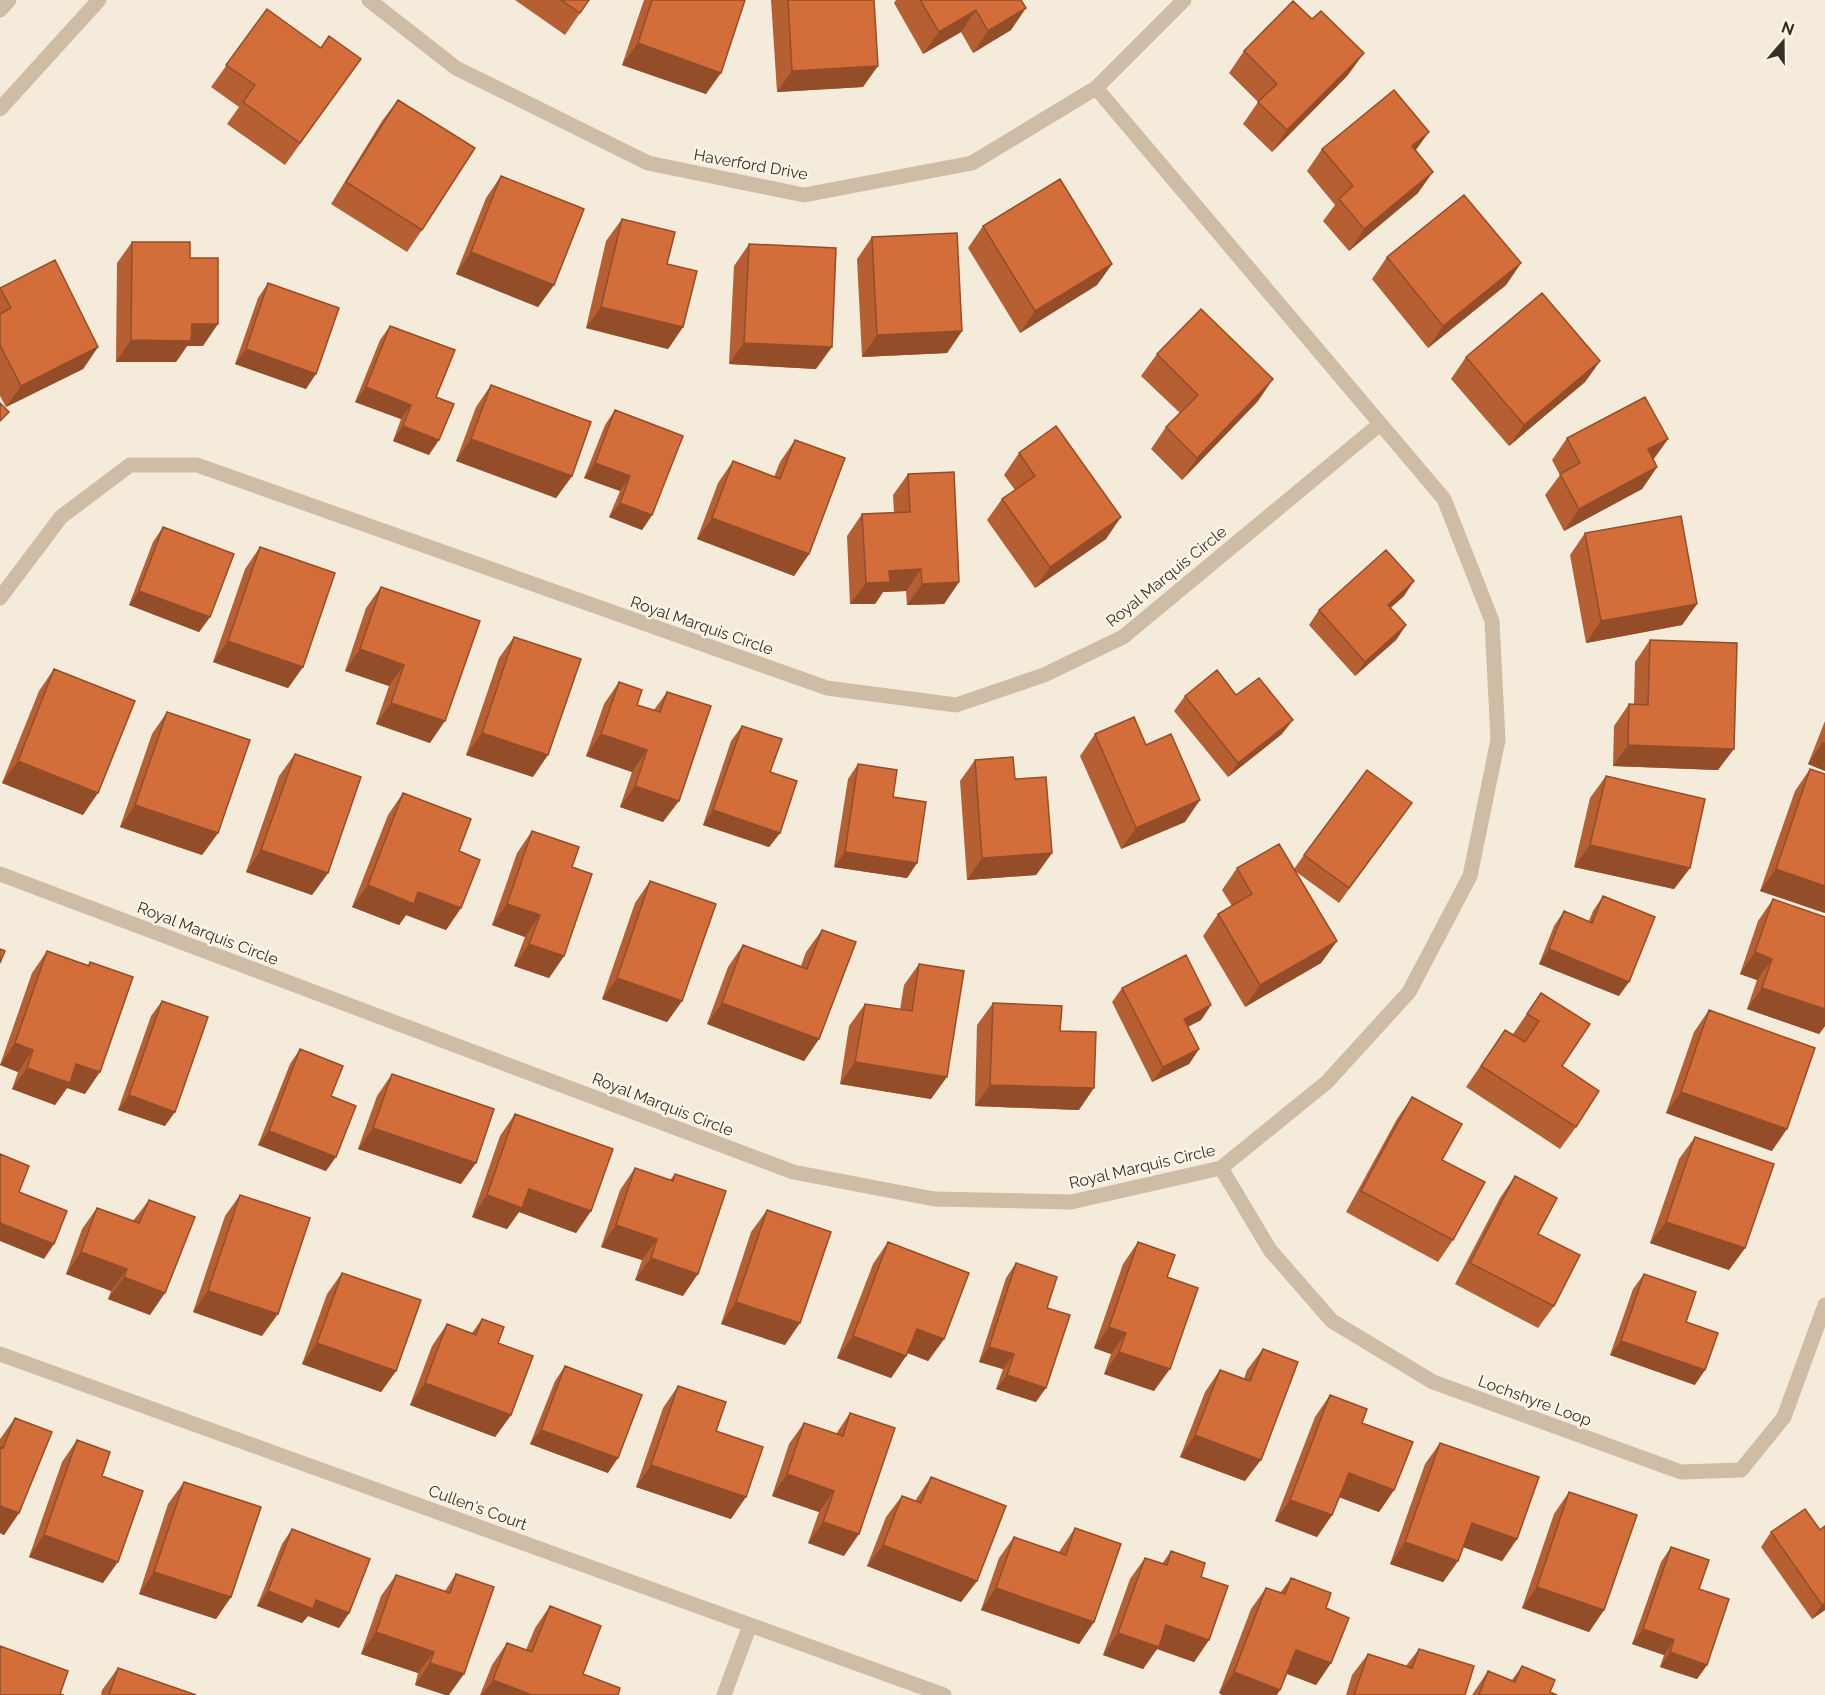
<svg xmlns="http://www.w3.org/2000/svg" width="1825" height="1695" font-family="Raleway,sans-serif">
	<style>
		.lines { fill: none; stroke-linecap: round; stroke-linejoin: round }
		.minor { stroke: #cebca5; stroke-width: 15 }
		.tertiary { stroke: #cebca5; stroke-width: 15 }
		.wall { fill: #b55f32 }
		.shaded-wall { fill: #944d29 }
		.building { fill: #d36e3a; stroke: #944d29; stroke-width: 1.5 }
		.labels { text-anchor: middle; stroke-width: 5; stroke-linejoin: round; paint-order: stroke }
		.street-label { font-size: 16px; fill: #392f27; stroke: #fcf4e8 }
	</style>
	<rect width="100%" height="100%" fill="#f5ebdb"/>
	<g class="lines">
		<path class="minor" d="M369,0l87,68 192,95 156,32 168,-32 124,-75 88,-88
			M0,598l61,-81 69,-52h67l630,223 129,17 88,-30 79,-38 257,-213
			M0,874l793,298 141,27 137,3 150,-34 106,-86 82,-90 61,-116 28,-136 -6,-119 -48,-122 -348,-411
			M1221,1168l49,82 62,71 101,61 248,90 60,-2 43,-53 41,-112
			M0,1354l944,341
			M724,1695l26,-70"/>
		<path class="tertiary" d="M0,10l9,-10
			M0,109l99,-109"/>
	</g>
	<path class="wall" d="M515,0h74l-24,35z
		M644,0h101l-39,94 -84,-29z
		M771,0h103l-11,87 -86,5z
		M896,0h125l-10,30 -38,23 -12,-21 -38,22 -29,-51z
		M267,9l54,39 40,11 -76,106 -58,-41 12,-17 -28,-20z
		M1244,51l104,24 -76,77 -29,-28 15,-22 -29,-29z
		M398,100l24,130 -15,22 -76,-48 51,-83z
		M1322,149l94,2 2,42 -69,58 -26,-30 12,-16 -28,-34z
		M501,176l53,109 -16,22 -82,-33 30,-76z
		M622,219l45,45 16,63 -15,22 -82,-21 20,-87z
		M983,226l129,38 -15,21 -77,48 -52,-85z
		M872,237l90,94 -15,22 -85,4 -5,-98z
		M132,242l58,16 13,88h-16l-11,16h-60l1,-99z
		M749,244l67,125 -87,-5 5,-98z
		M1387,257l134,6 -15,22 -78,63 -56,-69z
		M268,283l38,106 -71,-25 23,-66z
		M0,288l98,59 -15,22 -77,38 -6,-11z
		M390,326l46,71 -7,58 -36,-14 8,-22 -46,-17 25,-62z
		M1157,354l101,47 -76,79 -31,-31 15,-22 14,-14 -39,-37z
		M1466,357l134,4 -15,21 -76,64 -58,-67z
		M491,385l81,91 -16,22 -100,-37 20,-54z
		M615,410l37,105 -10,15 -33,-13 11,-26 -36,-13 21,-53z
		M1567,438l101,1 -15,21 4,7 -15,22 -78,42 -19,-36 15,-20 -8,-15z
		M795,440l14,114 -15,22 -97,-37 21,-56 15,-22 41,16 6,-15z
		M1019,453l87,86 -71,49 -48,-68 15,-21 13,-9 -11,-15z
		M908,474l51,108 -15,22 -37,1 -1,-14 -23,1 -8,12h-25l-3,-68 15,-22 32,-1 -1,-18z
		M163,527l47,90 -11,15 -70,-27 24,-63z
		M1585,533l112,71 -15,21 -96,18 -16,-88z
		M260,547l43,120 -15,21 -75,-26 32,-93z
		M381,587l49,156 -54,-19 13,-38 -44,-15 21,-63z
		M1404,596l-14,12 16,17 -10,15 -41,36 -46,-51 10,-15z
		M514,637l19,140 -67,-22 33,-97z
		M1650,640l68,130 -105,-4 1,-40 15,-22h5l1,-42z
		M54,669l29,146 -81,-32 37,-92z
		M619,682l18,23 17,5 13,-18 -4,130 -43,-15 12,-35 -46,-16 18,-52z
		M1236,695l46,39 -54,43 -54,-66 11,-15z
		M167,712l51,121 -16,22 -82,-28 32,-93z
		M1825,721v50l-17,-7z
		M742,726l28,46 10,61 -11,14 -66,-22 28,-84z
		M1095,734l51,11 39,77 -64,27 -41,-93z
		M295,754l33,119 -16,22 -66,-23 33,-96z
		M975,760l40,19 37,74 -16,22 -69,5 -7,-99z
		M858,764l35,33 24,66 -10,15 -73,-11 14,-88z
		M1810,769l15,144 -65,-22 35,-100z
		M1606,776l84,92 -16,21 -100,-22 16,-69z
		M403,793l56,58 2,57 -15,22 -40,-15 -7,10 -47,-18 36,-92z
		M1412,803l-73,100 -44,-32 42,70 -16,22 -76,44 -42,-71 15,-22 14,-8 -10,-16 15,-22 57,1 10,-14z
		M532,831l40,36 -8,89 -15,22 -35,-12 11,-29 -33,-12 25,-72z
		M650,881l32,120 -15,21 -65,-23 33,-96z
		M1603,896l16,100 -80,-32 15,-38 10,-15 25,10 4,-10z
		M1773,899l52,18v109l-6,8 -72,-25 10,-29 -17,-6 18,-53z
		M822,930l-3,109 -15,22 -97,-37 21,-57 15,-22 58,21 5,-14z
		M47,951l41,14 2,-3 -5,132 -18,-6 -12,17 -43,-16 6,-17 -18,-7 32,-92z
		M919,964l12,135 -91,-15 9,-58 16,-22 35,6 4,-25z
		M1122,988l89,17 -10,15 -13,7 11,22 -10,15 -37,18 -40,-80z
		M1541,993l21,73 14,61 -16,22 -94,-62 39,-57 8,4z
		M162,1001l3,125 -47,-16 33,-94z
		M993,1003l67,28 19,79 -104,-4 2,-81z
		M1709,1010l63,141 -106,-38 28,-81z
		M300,1049l31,47 -5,75 -68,-26 32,-81z
		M392,1074l69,110 -103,-35 19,-53z
		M1412,1097l30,63 11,80 -15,22 -92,-50 51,-93z
		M515,1114l76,97 -15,22 -57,-21 -12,17 -35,-12 28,-81z
		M1695,1137l50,111 -16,22 -79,-27 29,-84z
		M635,1168l35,12 5,-6 8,122 -48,-16 7,-20 -41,-13 19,-57z
		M1515,1176l23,58 16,72 -16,22 -83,-44 45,-86z
		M240,1195l22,141 -69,-24 32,-96z
		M149,1200l1,115 -42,-16 3,-8 -45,-17 16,-45 15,-21 36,13z
		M767,1210l18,135 -64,-21 30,-92z
		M888,1242l56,97 -16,22 -21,-8 -1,3 -15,22 -54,-20 36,-94z
		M1138,1242l29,35 -13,114 -50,-17 7,-20 -17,-6 29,-84z
		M1016,1263l31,45 -11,94 -40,-13 7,-20 -24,-7 27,-84z
		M342,1273l54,98 -15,21 -79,-28 25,-70z
		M1644,1274l42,48 9,63 -85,-30 23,-66z
		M482,1319l16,24 13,72 -16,22 -85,-32 22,-59 15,-22 25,9z
		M1263,1349l-18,132 -65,-24 25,-65 15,-22 24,9 3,-9z
		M565,1366l43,107 -78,-29 25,-63z
		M678,1386l38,45 15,88 -95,-32 27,-79z
		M1330,1395l32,28 32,67 -15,22 -40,-15 -7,18 -15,22 -42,-16 40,-104z
		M850,1413l-6,143 -36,-13 11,-31 -47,-16 17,-52 15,-21 32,11z
		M15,1418l4,95 -15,22 -4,-2v-94z
		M77,1440l25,36 1,107 -74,-26 33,-95z
		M1440,1443l77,96 -15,22 -39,-14 -5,14 -15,21 -53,-18 35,-100z
		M931,1477l46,104 -16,21 -94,-36 19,-49 16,-21 13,5z
		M184,1482l47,115 -15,22 -77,-25 29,-90z
		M1569,1492l35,118 -15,22 -67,-24 32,-94z
		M1825,1526v84l-13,9 -51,-72 10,-15 49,-2z
		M1075,1528l19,94 -15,22 -98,-34 18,-52 15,-21 45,15z
		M292,1529l57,84 -10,15 -31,-12 -6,7 -45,-17 25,-62z
		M1671,1547l28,42 8,76 -10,14 -37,-12 4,-12 -32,-11 29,-82z
		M1171,1551l30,26 8,63 -15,22 -37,-13 -14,20 -40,-14 27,-76 15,-21 17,6z
		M456,1574l-7,121 -34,-10 3,-12 -57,-19 20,-58 15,-21 49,16z
		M1291,1578l35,30 5,55 -15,22 -29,-11 -68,19 32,-84 15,-21 14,5z
		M550,1606l33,68 35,21h-138l12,-30 15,-22 19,7 9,-22z
		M1419,1649l46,46h-119l6,-20 16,-21 38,12z
		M1522,1666l28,26 7,3h-85l16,-24 24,9z
		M118,1668l78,27h-95l1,-5z"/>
	<path class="shaded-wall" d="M1026,8l-15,22 -38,23 15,-22z
		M976,10l-15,22 -38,22 16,-22z
		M638,43l83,30 -15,21 -84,-29z
		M1364,53l-16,22 -76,77 15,-22z
		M878,66l-15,21 -86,5 15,-21z
		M1429,132l-16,22 -1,-8z
		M1433,172l-15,21 -69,58 15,-22z
		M471,252l83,33 -16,22 -82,-33z
		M1521,263l-15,22 -78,63 15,-22z
		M1112,264l-15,21 -77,48 15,-22z
		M601,307l82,20 -15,22 -82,-21z
		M192,324h26l-15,22h-16l-11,16h-60l15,-22z
		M962,331l-15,22 -85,4 15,-22z
		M744,343l88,4 -16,22 -87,-5z
		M98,347l-15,22 -77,38 15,-21z
		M246,349l70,25 -10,15 -71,-25z
		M1600,361l-15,21 -76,64 15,-21z
		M1273,379l-15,22 -76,79 15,-22z
		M366,387l45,18 -10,14 -46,-17z
		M403,426l36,14 -10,15 -36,-14z
		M471,439l101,37 -16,22 -100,-37z
		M1668,439l-16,22 -4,-12z
		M595,463l35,13 -10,15 -36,-13z
		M1657,467l-15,22 -78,42 15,-22z
		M620,503l32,12 -10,15 -33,-13z
		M1121,517l-15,22 -71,49 15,-21z
		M712,518l97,36 -15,22 -97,-37z
		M921,569l-15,22 -23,1 -8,12h-25l16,-21 23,-12z
		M1414,581l-10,15 -27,24 11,-15z
		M959,582l-15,22 -37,1 15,-21z
		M139,591l71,26 -11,15 -70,-27z
		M1697,604l-15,21 -96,18 15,-22z
		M1406,625l-10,15 -41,36 10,-14z
		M228,641l75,26 -15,21 -75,-26z
		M360,649l44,16 -15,21 -44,-15z
		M391,703l54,18 -15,22 -54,-19z
		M1293,720l-11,14 -54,43 10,-14z
		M482,733l66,22 -15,22 -67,-22z
		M601,734l46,16 -15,22 -46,-16z
		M1823,742l2,1v28l-17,-7z
		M1628,745l106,4 -16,21 -105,-4z
		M18,761l80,32 -15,22 -81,-32z
		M635,786l44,15 -16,21 -43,-15z
		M1200,800l-15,22 -64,27 15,-21z
		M135,805l83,28 -16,22 -82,-28z
		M713,810l67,23 -11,14 -66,-22z
		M1590,845l100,23 -16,21 -100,-22z
		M261,850l67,23 -16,22 -66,-23z
		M845,852l72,11 -10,15 -73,-11z
		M1052,853l-16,22 -69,5 15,-22z
		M1776,869l49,17v27l-65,-22z
		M368,885l50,7 43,16 -15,22 -40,-15 -7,10 -47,-18z
		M507,904l33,11 -15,22 -33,-12z
		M1337,941l-16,22 -76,44 15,-22z
		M529,944l35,12 -15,22 -35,-12z
		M1549,949l80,33 -10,14 -80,-32z
		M1755,952l17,7 -15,21 -17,-6z
		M617,978l65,23 -15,21 -65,-23z
		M1762,988l63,21v17l-6,8 -72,-25z
		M722,1003l97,36 -15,22 -97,-37z
		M1211,1005l-10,15 -28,14 11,-15z
		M15,1043l18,7 -15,22 -18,-7z
		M1199,1049l-10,15 -37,18 11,-15z
		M855,1062l92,15 -16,22 -91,-15z
		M76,1064l24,8 -15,22 -18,-6 -12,17 -43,-16 15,-21z
		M990,1085l104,3 -15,22 -104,-4z
		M1681,1092l106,37 -15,22 -106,-38z
		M129,1095l46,17 -10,14 -47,-16z
		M373,1128l103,35 -15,21 -103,-35z
		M269,1131l67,26 -10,14 -68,-26z
		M529,1189l62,22 -15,22 -57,-21 -12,17 -35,-12 15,-22z
		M1666,1222l79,26 -16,22 -79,-27z
		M0,1223l54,21 -10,15 -44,-18z
		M616,1225l41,14 -15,21 -41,-13z
		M81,1252l46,17 -16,22 -45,-17z
		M651,1258l47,16 -15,22 -48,-16z
		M124,1277l41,16 -15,22 -42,-16z
		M208,1291l70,23 -16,22 -69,-24z
		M736,1302l64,21 -15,22 -64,-21z
		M1109,1327l17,6 -15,21 -17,-6z
		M917,1329l27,10 -16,22 -27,-11z
		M853,1336l53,20 -15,22 -54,-20z
		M1621,1341l84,29 -10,15 -85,-30z
		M317,1343l79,28 -15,21 -79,-28z
		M989,1347l25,7 -11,15 -24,-7z
		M1119,1352l51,17 -16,22 -50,-17z
		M1007,1375l39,13 -10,14 -40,-13z
		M425,1383l86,32 -16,22 -85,-32z
		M541,1430l77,28 -10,15 -78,-29z
		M1195,1435l66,25 -16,21 -65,-24z
		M651,1465l95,32 -15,22 -95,-32z
		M1349,1473l45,17 -15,22 -46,-17z
		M787,1474l47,17 -15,21 -47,-16z
		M1290,1500l42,15 -15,22 -42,-16z
		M0,1506l19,7 -15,22 -4,-2z
		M823,1522l36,12 -15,22 -36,-13z
		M1472,1523l45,16 -15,22 -45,-16z
		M44,1535l74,27 -15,21 -74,-26z
		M1405,1542l53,19 -15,21 -53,-18z
		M883,1545l94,36 -16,21 -94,-36z
		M154,1572l77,25 -15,22 -77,-25z
		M1537,1587l67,23 -15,22 -67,-24z
		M996,1588l98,34 -15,22 -98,-34z
		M268,1591l48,9 33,13 -10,15 -31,-12 -6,7 -45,-17z
		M1825,1603v7l-13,9 10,-14z
		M1166,1625l43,15 -15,22 -37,-13 -14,20 -40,-14 15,-22z
		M1643,1629l31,11 -10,15 -32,-11z
		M376,1632l58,20 -16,21 -57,-19z
		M1296,1650l35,13 -15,22 -36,-14z
		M1670,1652l37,13 -10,14 -37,-12z
		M430,1663l34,11 -15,21h-4l-30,-10z
		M1234,1672l46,18 -3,5h-55l-3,-2z
		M493,1680l39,15h-50z"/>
	<path class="building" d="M561,0h28l-9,13z
		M652,0h93l-24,73 -83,-30z
		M788,0h86l4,66 -86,5z
		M920,0h101l5,8 -38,23 -12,-21 -37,22z
		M1293,1l19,18 9,-8 43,42 -77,77 -29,-28 19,-18 -33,-33z
		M267,9l54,39 8,-12 32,23 -61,84 -57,-41 12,-17 -29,-20z
		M1394,90l35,42 -17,14 21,26 -69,57 -25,-30 14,-13 -31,-37z
		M398,100l77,48 -53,82 -76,-48z
		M501,176l83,33 -30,76 -83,-33z
		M1060,179l52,85 -77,47 -52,-85z
		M1464,195l57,68 -78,63 -56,-69z
		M622,219l53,13 -8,32 30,7 -14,56 -82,-20z
		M957,233l5,98 -85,4 -5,-98z
		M132,242h58v16h28v66h-26l-1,17 -60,-1z
		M749,244l87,4 -4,99 -88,-4z
		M55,260l43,87 -77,39 -21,-41v-31l11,-6 -11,-20z
		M268,283l71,25 -23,66 -70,-25z
		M1542,293l58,68 -76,64 -58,-68z
		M1201,309l72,70 -76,79 -31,-31 32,-32 -41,-41z
		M390,326l65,24 -19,47 18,7 -15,36 -36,-14 8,-21 -45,-18z
		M491,385l100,37 -19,54 -101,-37z
		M1645,397l23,42 -20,10 9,18 -78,42 -19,-35 20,-11 -13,-25z
		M0,403l9,9 -9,9z
		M615,410l68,26 -31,79 -32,-12 10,-27 -35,-13z
		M1056,426l65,91 -71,50 -48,-68 33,-23 -16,-23z
		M795,440l50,18 -36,96 -97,-36 21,-57 47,18z
		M954,472l5,110 -37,2 -1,-15 -32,2 1,11 -24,1 -4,-69 48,-2 -2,-38z
		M1681,516l16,88 -96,17 -16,-88z
		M163,527l71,27 -24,63 -71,-26z
		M260,547l75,26 -32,94 -75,-26z
		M1386,550l28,31 -26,24 18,20 -41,37 -46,-52z
		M381,587l99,34 -35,100 -54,-18 13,-38 -44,-16z
		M514,637l67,22 -33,96 -66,-22z
		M1650,640l87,3 -3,106 -106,-4 1,-41 19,1z
		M54,669l81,32 -37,92 -80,-32z
		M1217,670l19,25 23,-17 34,42 -55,43 -53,-67z
		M619,682l23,8 -5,15 23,7 7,-20 44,14 -32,95 -44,-15 12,-36 -46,-16z
		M167,712l83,28 -32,93 -83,-28z
		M1134,717l12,28 25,-11 29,66 -64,28 -41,-94z
		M742,726l40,13 -12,33 27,9 -17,52 -67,-23z
		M295,754l66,23 -33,96 -67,-23z
		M1013,757l2,22 31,-2 6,76 -70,5 -7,-98z
		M858,764l39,6 -4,27 33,5 -9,61 -72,-11z
		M1810,769l15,5v112l-49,-17z
		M1367,770l45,33 -63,85 -45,-33z
		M1606,776l99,23 -15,69 -100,-23z
		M403,793l68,26 -12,32 21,9 -19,48 -43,-16 -4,12 -46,-19z
		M532,831l47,16 -7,20 20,7 -28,82 -35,-12 11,-29 -33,-11z
		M1279,844l58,97 -77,44 -42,-71 34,-20 -15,-26z
		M650,881l66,23 -34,97 -65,-23z
		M1603,896l52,21 -26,65 -80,-33 15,-38 28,12z
		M1773,899l52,18v92l-63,-21 10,-29 -17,-7z
		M822,930l34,12 -37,97 -97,-36 21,-58 64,24z
		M0,949l5,2 -5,12z
		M47,951l42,15 1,-4 43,15 -33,95 -24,-8 -6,19 -43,-15 6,-18 -18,-7z
		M1186,955l25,50 -27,14 15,30 -36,18 -41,-79z
		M919,964l45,7 -17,106 -92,-15 10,-58 47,7z
		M1541,993l49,31 -28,42 37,25 -23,36 -95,-61 24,-36 20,12 14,-21 -12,-7z
		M162,1001l46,16 -33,95 -46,-17z
		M993,1003l69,3 -2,25 36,1 -2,56 -104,-3z
		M1709,1010l106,38 -28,81 -106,-37z
		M300,1049l43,17 -12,30 25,10 -20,51 -67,-26z
		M392,1074l102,35 -18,54 -103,-35z
		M1412,1097l50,27 -20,36 43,22 -32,58 -92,-49z
		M515,1114l98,35 -22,62 -62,-22 -7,19 -35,-13z
		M1695,1137l79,27 -29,84 -79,-26z
		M0,1154l29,12 -10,26 48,19 -13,33 -54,-21z
		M635,1168l38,13 2,-7 51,17 -28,83 -47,-16 6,-19 -41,-14z
		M1515,1176l42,22 -19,36 42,21 -26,51 -84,-43z
		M240,1195l70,23 -32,96 -70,-23z
		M149,1200l46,17 -30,76 -41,-16 3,-8 -46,-17 16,-44 42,15z
		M767,1210l64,22 -31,91 -64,-21z
		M888,1242l81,31 -25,66 -27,-10 -11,27 -53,-20z
		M1138,1242l37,13 -8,22 31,11 -28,81 -51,-17 7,-19 -17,-6z
		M1016,1263l41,14 -10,31 23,7 -24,73 -39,-13 7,-21 -25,-7z
		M342,1273l79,27 -25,71 -79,-28z
		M1644,1274l52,18 -10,30 32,11 -13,37 -84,-29z
		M482,1319l22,8 -6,16 35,13 -22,59 -86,-32 22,-59 29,11z
		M1263,1349l35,13 -37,98 -66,-25 25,-65 30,11z
		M565,1366l77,29 -24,63 -77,-28z
		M678,1386l48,16 -10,29 47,16 -17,50 -95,-32z
		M1330,1395l37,14 -5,14 51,19 -19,48 -45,-17 -17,42 -42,-15z
		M850,1413l45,15 -36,106 -36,-12 11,-31 -47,-17 17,-51 39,13z
		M15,1418l37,14 -33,81 -19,-7v-59l3,1z
		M77,1440l33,12 -8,24 41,15 -25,71 -74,-27z
		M1440,1443l99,34 -22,62 -45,-16 -14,38 -53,-19z
		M931,1477l75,29 -29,75 -94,-36 19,-49 19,7z
		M184,1482l77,25 -30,90 -77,-25z
		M1569,1492l68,23 -33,95 -67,-23z
		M1805,1509l15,21 5,-4v77l-3,2 -51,-73z
		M1075,1528l46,16 -27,78 -98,-34 18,-51 52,18z
		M292,1529l78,30 -21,54 -33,-13 -3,9 -45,-18z
		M1671,1547l38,13 -10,29 30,10 -22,66 -37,-13 4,-12 -31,-11z
		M1171,1551l34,12 -4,14 27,9 -19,54 -43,-15 -7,22 -41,-14 27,-75 22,7z
		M456,1574l38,13 -30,87 -34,-11 4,-11 -58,-20 20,-57 54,18z
		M1291,1578l40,15 -5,15 23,10 -18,45 -35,-13 -16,40 -46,-18 32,-84 19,6z
		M550,1606l51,20 -18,48 37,14 -2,7h-86l-39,-15 14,-37 25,9z
		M0,1646l68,25 -8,23 4,1h-64z
		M1419,1649l55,17 -9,29h-111l14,-41 44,14z
		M1522,1666l33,14 -5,12 7,3h-78l9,-24 27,11z
		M118,1668l78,27h-87z"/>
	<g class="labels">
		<g class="street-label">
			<text transform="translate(751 164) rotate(10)" y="6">Haverford Drive</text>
			<text transform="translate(1166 576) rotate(-39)" y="6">Royal Marquis Circle</text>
			<text transform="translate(702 625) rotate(19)" y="6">Royal Marquis Circle</text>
			<text transform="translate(208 933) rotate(21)" y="6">Royal Marquis Circle</text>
			<text transform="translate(663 1104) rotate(21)" y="6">Royal Marquis Circle</text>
			<text transform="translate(1142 1166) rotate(-13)" y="6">Royal Marquis Circle</text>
			<text transform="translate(1535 1400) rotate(20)" y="6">Lochshyre Loop</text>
			<text transform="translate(478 1507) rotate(20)" y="6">Cullen's Court</text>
		</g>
	</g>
	<g transform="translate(1783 42) rotate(20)" stroke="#fcf4e8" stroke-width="4.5" paint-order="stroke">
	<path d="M0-4.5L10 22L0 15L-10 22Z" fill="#392f27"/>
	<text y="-9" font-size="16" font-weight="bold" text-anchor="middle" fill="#392f27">N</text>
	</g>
</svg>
